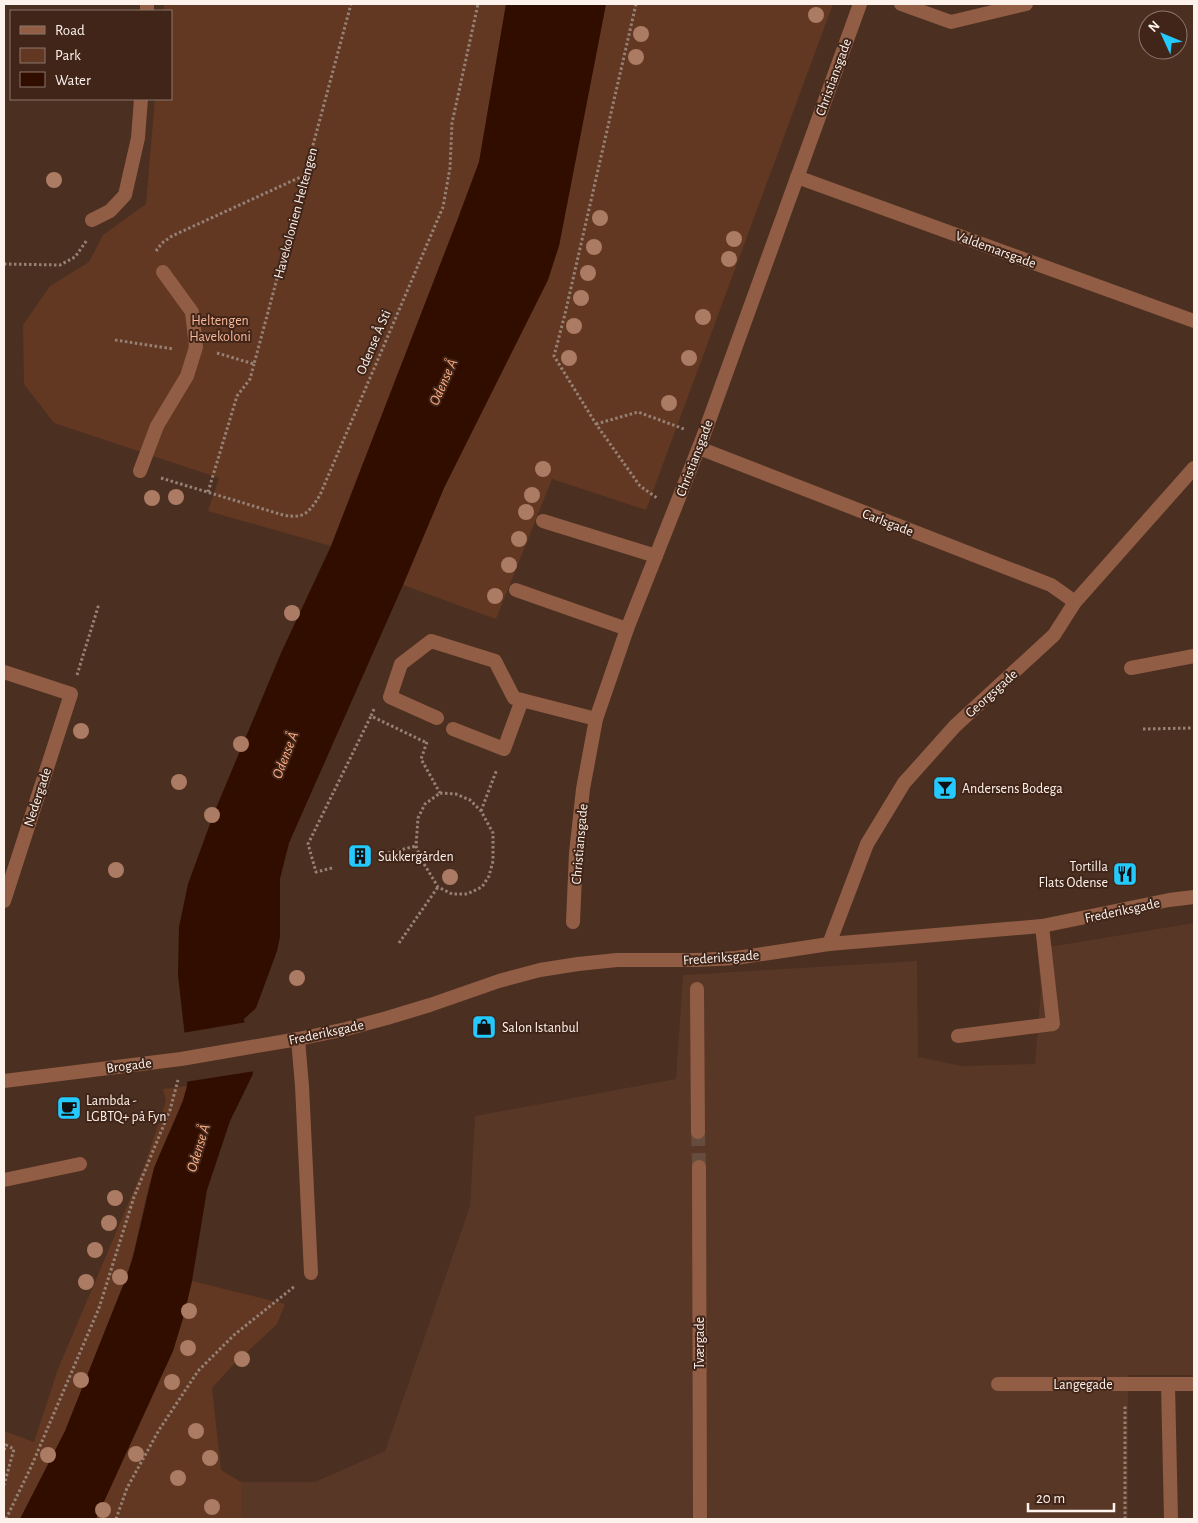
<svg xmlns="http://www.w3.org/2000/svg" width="1198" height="1523" font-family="'Alegreya Sans',sans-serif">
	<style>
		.built { fill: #583726 }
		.green { fill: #623822 }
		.water { fill: #310d00 }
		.pier { fill: #4b2f21 }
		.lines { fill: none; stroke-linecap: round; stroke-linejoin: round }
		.minor-tunnel { stroke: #664c3f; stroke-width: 14; stroke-dasharray: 14 7; stroke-linecap: butt }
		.path { stroke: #968176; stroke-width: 3; stroke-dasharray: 2.5 2.5; stroke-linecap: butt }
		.service { stroke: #915d44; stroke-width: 14 }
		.minor { stroke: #915d44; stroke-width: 14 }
		.tertiary { stroke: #915d44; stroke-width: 14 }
		.tree { fill: #ab7b64 }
		.labels { text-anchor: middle; stroke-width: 4; stroke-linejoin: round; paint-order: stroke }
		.street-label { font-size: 14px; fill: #fdf2ec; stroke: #402518 }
		.park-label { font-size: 14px; fill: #f9b99b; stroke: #402518 }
		.poi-label { font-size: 14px; fill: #fdf2ec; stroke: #402518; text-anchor: start }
		.water-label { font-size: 15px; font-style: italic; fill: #feab82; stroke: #402518 }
	</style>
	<rect width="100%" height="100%" fill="#4b2f21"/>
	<path class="built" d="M1194,923v452h-66v144h-887v-37h74l70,-31 85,-245 5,-90 201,-37 7,-104 234,-14 1,96 44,9 73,-2 6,-74 -4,-41z"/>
	<path class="green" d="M164,4h342l-27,158 -22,59 -126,325 -123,-35 11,-33 -165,-55 -30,-39 -1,-59 27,-39 39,-24 14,-27 43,-31 9,-105h16v-88h-8z
		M606,4h227l-187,506 -94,-31 -56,140 -93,-34 41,-97 115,-242z
		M187,1086c-8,29 -24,55 -33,83 -12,36 -16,74 -28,109l-61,153 -45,88h-16v-88l30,11 24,-73 87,-205 21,-63 -3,-12z
		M192,1281l93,23 -8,20 -44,41 -21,23 9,82 20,12v37h-145l77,-168 11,-36z"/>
	<path class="water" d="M506,4h100l-47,242 -11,34 -104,208 -41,97 -114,258 -9,36v58l-3,14 -21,57 -12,11 9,55 -23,47 -23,69 -15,91 -8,34 -11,36 -77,168h-76l45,-88 61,-153 7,-21 21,-89 29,-67 4,-15 1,-22 -10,-89 1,-48 9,-43 26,-71 67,-160 50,-107 126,-325 22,-59z"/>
	<path class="pier" d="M247,1022l8,49 -70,11v-18l-3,-31z"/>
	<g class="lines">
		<path class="minor-tunnel" d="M698,1132l1,35"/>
		<path class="path" d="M636,4l-71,310 -11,42 42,68 44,62 17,12
			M156,251l6,-8 10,-7 133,-61
			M4,264l56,1 15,-8 12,-17
			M115,340l59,9
			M217,353l37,11 97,-360
			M596,424l42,-12 46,17
			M161,478l122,37c21,4 26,-2 37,-20l123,-288 7,-39 2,-45 26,-119
			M208,492l29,-96 13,-17 4,-15
			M77,675l22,-71
			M374,709l-3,7 56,27
			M1143,729l51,-1
			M427,742l-6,17 19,34
			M440,793l16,1 14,6 11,11 12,22v28l-4,15 -7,11 -15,7h-15l-14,-7 -17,-28 -5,-13 2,-28 7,-14z
			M481,811l16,-42
			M388,853l28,-7
			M332,868l-16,4 -8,-28 63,-128
			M399,943l39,-56
			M4,1450l2,-5 8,4 -10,36
			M6,1519l25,-52 68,-159 35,-111 36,-87 8,-30
			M116,1519l11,-31 32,-58 39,-59 36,-36 61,-49
			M1125,1519v-114"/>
		<path class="service" d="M147,11v-7
			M92,220l18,-9 15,-16 13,-57 3,-39
			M140,471l17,-45 30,-50 9,-29 -4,-35 -29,-40
			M543,521l113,35
			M516,590l111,39
			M1131,668l63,-12
			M437,718l-47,-21 11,-33 30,-23 64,20 19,37 82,21
			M453,729l51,20 18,-49
			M958,1036l95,-12 -11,-98
			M298,1039l4,47 9,187
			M4,1180l76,-16
			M1168,1384l3,135"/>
		<path class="minor" d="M901,4l50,18 75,-18
			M797,177l397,144
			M699,448l352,137 24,17
			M4,672l67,22 -67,207
			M573,922l3,-69 7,-64 13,-70 31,-90 76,-192 157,-433
			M829,944l38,-100 37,-61 51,-57 99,-91 21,-33 119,-134
			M697,989l1,143
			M699,1167l1,352
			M998,1384h196"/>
		<path class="tertiary" d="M4,1081l177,-22 117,-20 48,-10 41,-11 43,-13 69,-24 41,-11 38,-6 39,-4h79l40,-2 93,-14 213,-18 127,-26 25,-3"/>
	</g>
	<g class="tree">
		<circle cx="816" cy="15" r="8"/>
		<circle cx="641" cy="34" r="8"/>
		<circle cx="636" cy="57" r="8"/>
		<circle cx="54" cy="180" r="8"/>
		<circle cx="600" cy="218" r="8"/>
		<circle cx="734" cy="239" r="8"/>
		<circle cx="594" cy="247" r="8"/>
		<circle cx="729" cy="259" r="8"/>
		<circle cx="588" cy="273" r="8"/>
		<circle cx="581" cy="298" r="8"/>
		<circle cx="703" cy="317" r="8"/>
		<circle cx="574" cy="326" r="8"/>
		<circle cx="569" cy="358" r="8"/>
		<circle cx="689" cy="358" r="8"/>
		<circle cx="669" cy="403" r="8"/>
		<circle cx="543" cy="469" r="8"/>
		<circle cx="532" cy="495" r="8"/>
		<circle cx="176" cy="497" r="8"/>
		<circle cx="152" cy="498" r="8"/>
		<circle cx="526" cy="512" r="8"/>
		<circle cx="519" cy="539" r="8"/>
		<circle cx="509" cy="565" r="8"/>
		<circle cx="495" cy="596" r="8"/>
		<circle cx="292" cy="613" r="8"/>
		<circle cx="81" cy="731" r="8"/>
		<circle cx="241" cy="744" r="8"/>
		<circle cx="179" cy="782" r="8"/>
		<circle cx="212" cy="815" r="8"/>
		<circle cx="116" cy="870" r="8"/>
		<circle cx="450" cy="877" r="8"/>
		<circle cx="297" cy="978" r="8"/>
		<circle cx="115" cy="1198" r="8"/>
		<circle cx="109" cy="1223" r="8"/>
		<circle cx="95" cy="1250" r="8"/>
		<circle cx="120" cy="1277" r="8"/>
		<circle cx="86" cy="1282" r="8"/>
		<circle cx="189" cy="1311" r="8"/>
		<circle cx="188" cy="1348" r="8"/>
		<circle cx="242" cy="1359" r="8"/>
		<circle cx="81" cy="1380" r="8"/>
		<circle cx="172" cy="1382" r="8"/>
		<circle cx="196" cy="1431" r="8"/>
		<circle cx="136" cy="1454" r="8"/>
		<circle cx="48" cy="1455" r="8"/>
		<circle cx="210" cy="1458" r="8"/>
		<circle cx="178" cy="1478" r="8"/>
		<circle cx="212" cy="1507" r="8"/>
		<circle cx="103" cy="1510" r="8"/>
	</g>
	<defs>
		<symbol id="bar-square" viewBox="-11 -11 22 22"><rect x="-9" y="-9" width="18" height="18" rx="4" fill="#24c9fe" stroke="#402518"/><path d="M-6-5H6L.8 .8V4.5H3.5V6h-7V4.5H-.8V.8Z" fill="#111"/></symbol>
		<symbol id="building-square" viewBox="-11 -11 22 22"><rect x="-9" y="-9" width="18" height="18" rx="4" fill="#24c9fe" stroke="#402518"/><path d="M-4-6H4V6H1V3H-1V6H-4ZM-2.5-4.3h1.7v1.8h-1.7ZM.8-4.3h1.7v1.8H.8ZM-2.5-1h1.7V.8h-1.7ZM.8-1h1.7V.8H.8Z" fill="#111"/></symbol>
		<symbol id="restaurant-square" viewBox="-11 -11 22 22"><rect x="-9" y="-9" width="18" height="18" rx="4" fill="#24c9fe" stroke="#402518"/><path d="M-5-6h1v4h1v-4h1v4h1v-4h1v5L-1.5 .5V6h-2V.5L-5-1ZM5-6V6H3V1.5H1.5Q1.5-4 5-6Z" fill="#111"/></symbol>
		<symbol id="shop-square" viewBox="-11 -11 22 22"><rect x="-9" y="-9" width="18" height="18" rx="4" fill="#24c9fe" stroke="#402518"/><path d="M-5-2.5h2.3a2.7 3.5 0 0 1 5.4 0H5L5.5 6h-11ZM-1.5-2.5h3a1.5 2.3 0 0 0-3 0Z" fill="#111"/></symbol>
		<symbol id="cafe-square" viewBox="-11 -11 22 22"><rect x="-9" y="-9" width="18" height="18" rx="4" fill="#24c9fe" stroke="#402518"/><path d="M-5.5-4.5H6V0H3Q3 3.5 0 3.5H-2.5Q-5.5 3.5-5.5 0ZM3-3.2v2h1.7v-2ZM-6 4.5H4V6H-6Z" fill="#111"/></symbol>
	</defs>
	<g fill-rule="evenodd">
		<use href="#bar-square" x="931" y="774" width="28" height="28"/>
		<use href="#building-square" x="346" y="842" width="28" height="28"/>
		<use href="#restaurant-square" x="1111" y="860" width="28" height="28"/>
		<use href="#shop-square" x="470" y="1013" width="28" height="28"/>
		<use href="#cafe-square" x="55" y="1094" width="28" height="28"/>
	</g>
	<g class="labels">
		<g class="street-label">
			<text transform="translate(833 77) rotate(-70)" y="5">Christiansgade</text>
			<text transform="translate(295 213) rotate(-75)" y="5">Havekolonien Heltengen</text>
			<text transform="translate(996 249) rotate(20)" y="5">Valdemarsgade</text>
			<text transform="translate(373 342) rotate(-67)" y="5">Odense Å Sti</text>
			<text transform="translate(694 458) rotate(-69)" y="5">Christiansgade</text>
			<text transform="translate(888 522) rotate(21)" y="5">Carlsgade</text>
			<text transform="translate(991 693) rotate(-42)" y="5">Georgsgade</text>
			<text transform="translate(37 797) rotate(-72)" y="5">Nedergade</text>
			<text transform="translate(579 844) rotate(-85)" y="5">Christiansgade</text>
			<text transform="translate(1122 910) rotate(-12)" y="5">Frederiksgade</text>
			<text transform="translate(721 957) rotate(-4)" y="5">Frederiksgade</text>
			<text transform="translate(326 1032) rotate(-12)" y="5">Frederiksgade</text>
			<text transform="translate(129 1065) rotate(-7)" y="5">Brogade</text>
			<text transform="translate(699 1343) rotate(-90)" y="5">Tværgade</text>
			<text x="1083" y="1389">Langegade</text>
		</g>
		<g class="park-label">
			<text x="220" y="325">Heltengen<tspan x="220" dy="16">Havekoloni</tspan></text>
		</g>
		<g class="poi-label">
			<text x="962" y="793">Andersens Bodega</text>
			<text x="378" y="861">Sukkergården</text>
			<text x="1108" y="871" text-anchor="end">Tortilla<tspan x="1108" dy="16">Flats Odense</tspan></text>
			<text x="502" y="1032">Salon Istanbul</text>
			<text x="86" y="1105">Lambda -<tspan x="86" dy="16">LGBTQ+ på Fyn</tspan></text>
		</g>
		<g class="water-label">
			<text transform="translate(443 382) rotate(-66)" y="5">Odense Å</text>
			<text transform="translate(285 755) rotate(-69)" y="5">Odense Å</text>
			<text transform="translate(198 1148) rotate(-73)" y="5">Odense Å</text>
		</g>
	</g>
	<rect width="1198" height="1523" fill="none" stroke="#fdf2ec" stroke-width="10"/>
	<rect x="10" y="10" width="162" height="90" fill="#402518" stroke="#8c776d"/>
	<rect x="20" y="26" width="25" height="8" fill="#915d44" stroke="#8c776d"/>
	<text x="55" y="35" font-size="15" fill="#fdf2ec">Road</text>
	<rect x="20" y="48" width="25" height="15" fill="#623822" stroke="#8c776d"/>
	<text x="55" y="60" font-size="15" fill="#fdf2ec">Park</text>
	<rect x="20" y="72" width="25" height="15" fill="#310d00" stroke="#8c776d"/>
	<text x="55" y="85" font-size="15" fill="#fdf2ec">Water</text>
	<g transform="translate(1163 35) rotate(314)"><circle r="24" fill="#402518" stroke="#8c776d"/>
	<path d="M0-4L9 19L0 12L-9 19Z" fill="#24c9fe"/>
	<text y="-8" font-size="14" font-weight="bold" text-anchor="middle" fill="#fdf2ec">N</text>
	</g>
	<path d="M1028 1503v8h86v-8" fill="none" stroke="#fdf2ec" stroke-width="2.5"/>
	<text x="1036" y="1503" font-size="15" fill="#fdf2ec" stroke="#402518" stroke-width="4" paint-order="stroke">20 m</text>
</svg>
